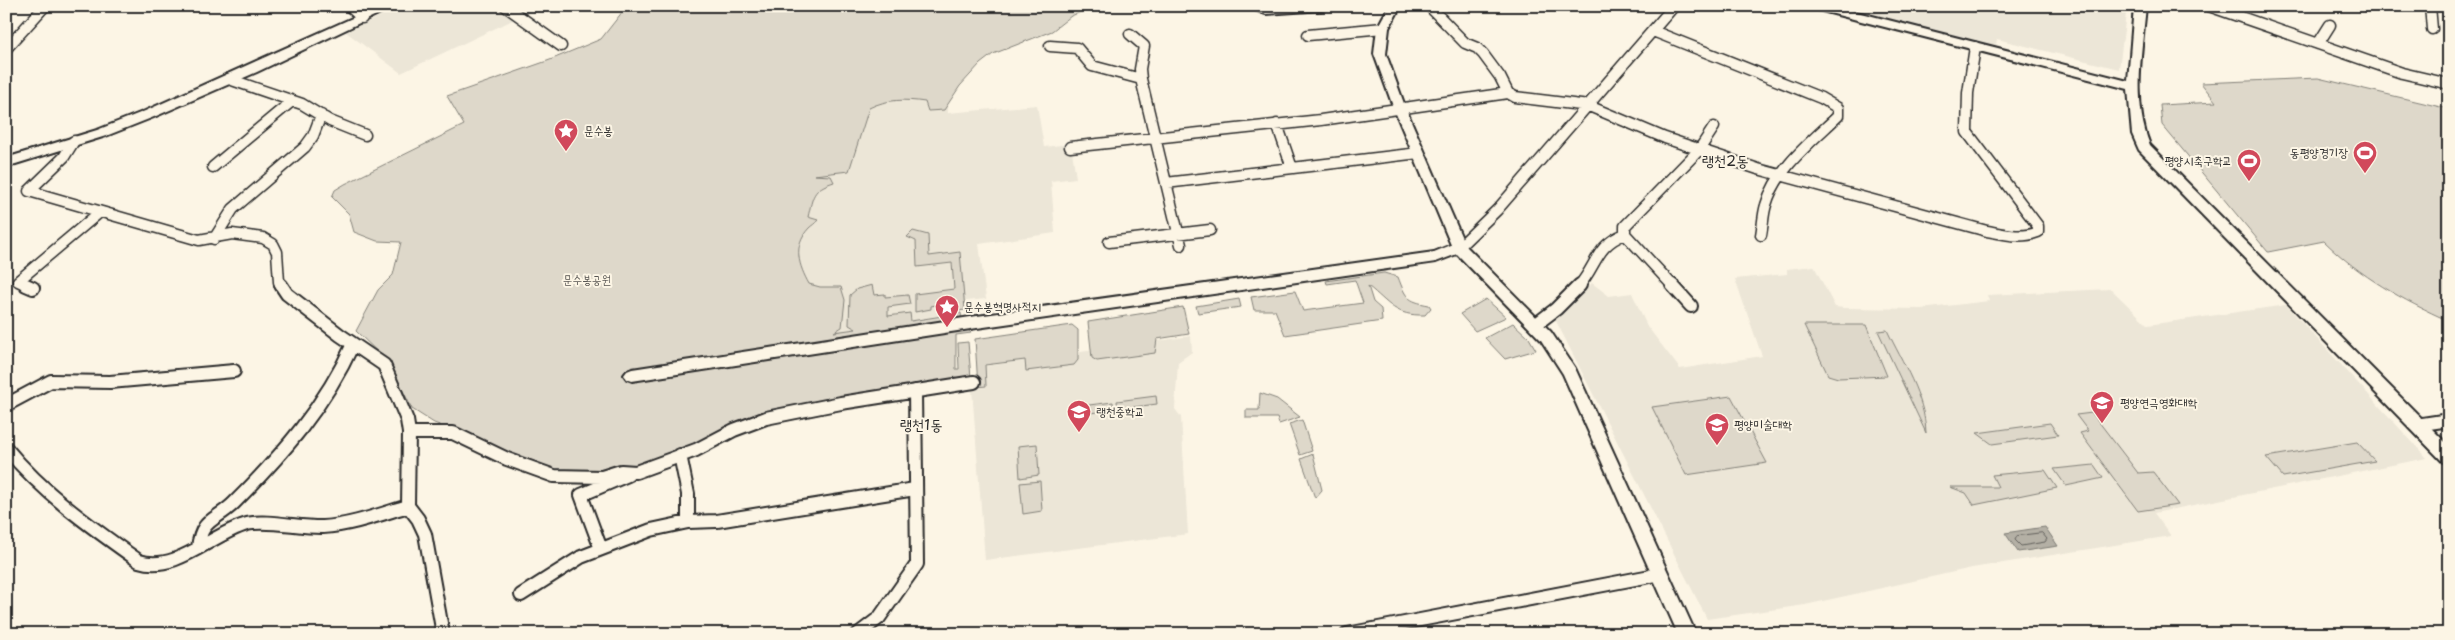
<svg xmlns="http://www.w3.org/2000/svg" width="2455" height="640" font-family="'Shantell Sans','Poor Story',sans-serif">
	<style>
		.built { fill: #ece6d7 }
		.green { fill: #ded8ca; stroke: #84827a }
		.water { fill: #b4b0a5; stroke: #7d7b74 }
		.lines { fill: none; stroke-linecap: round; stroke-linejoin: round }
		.shore { stroke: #62605c; stroke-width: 1 }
		.minor-far1-casing { stroke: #2b2b2b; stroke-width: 13 }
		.minor-casing { stroke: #2b2b2b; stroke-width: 16 }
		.tertiary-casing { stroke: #2b2b2b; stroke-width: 4 }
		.minor-far1 { stroke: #fcf5e5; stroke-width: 10 }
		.minor { stroke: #fcf5e5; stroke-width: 12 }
		.tertiary { fill: #fcf5e5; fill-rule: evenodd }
		.labels { text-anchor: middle; stroke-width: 4; stroke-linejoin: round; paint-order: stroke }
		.poi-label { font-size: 12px; fill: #2b2b2b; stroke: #fcf5e5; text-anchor: start }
		.park-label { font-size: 12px; fill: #585653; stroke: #fcf5e5 }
		.quarter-label { font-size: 15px; fill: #2b2b2b; stroke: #fcf5e5 }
	</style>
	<rect width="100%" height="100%" fill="#fcf5e5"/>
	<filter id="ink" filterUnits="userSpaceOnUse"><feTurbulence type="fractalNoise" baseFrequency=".02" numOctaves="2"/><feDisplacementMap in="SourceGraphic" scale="10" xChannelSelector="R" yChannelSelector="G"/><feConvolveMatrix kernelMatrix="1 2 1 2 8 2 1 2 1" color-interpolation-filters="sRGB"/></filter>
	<g filter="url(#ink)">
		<path class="built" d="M402,6h98l17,12 -116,55 -55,-41z
			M2127,6l-8,63 -122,-30 -1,6 -156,-38z
			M948,91v22l89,-8 7,42 27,-3 5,34 -25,3 4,52 -76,11 7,55 -29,3v12l-166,25v-161l81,-81z
			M1814,266l21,41 9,1 77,1 68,-8 -2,-6 124,-6 37,36 138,-20 141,153 -273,55 17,23 -199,32 -167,37 -98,14 -152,-300 37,-36 17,13 23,-3 15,33 33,43 82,-13 -27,-77 52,-5v-5z
			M1191,336l1,16 -14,10 -3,47 6,8 7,117 -203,26 -13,-171 14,-2 -1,-21z"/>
		<path class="green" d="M622,6h474l-25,10 -19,15 -59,23 -13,10 -20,22 -16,24 -16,1 -3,-9c-20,-3 -38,-3 -56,6l-20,63 -35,4 17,1 3,6c-22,7 -21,14 -26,35l10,3c-3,4 -6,5 -9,8 -17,18 -10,38 0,56l11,3h21l4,13 -3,27 -8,5 22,-3 -7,-4 1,-30 7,-6 15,-4 2,10 11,-1v3l23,-2 2,9 -22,3v9l22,-3 1,8 50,-8 1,10 9,10 -15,2v34h3l-1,-26 10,-1 3,36 -111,15 -54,11 -207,78 -88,-20 -54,-31 -23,-8 -22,-14 -22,-45 -34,-33 22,-41 15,-15 8,-33 -24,-1 -23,-9 -5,-18 -17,-17 3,-7 10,-6 119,-59 -17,-29 103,-36 51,-21 22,-28z
			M2318,78l131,31v212c-47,-21 -88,-44 -125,-80l-56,11 -106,-127 -2,-20 56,-3 -15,-19z
			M913,231l15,4 1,21 31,-4 5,58 -19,3 -1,-10 -14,3v3l-16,3v-18l39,-5 -2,-26 -35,4 -1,-26 -9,-4z
			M1384,273l14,4c8,21 9,24 31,28l2,3 -6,7c-30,1 -35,-11 -57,-29l5,16 8,7 1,12 -97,14 -10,-25h-21l-3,-13 44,-6 8,20 60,-8 -8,-23 -28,4 -1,-3z
			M1239,299l2,8 -43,6 -2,-7z
			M1486,299l20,18 -31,14 -15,-17z
			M1183,307l6,27 -32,5 -2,14 -58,8 -5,-3 -4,-36z
			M1513,323l16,15 7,12 -31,9 -20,-21z
			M1072,325l6,5v30l-4,5 -48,6 -1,-11 -40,5 1,21 -8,1 -3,-48z
			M1804,325h62l21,51 -49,2 -10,-3z
			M1887,330c15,32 38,66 39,103l-48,-102z
			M1260,393l17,6 23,18 -21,7 -2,-6h-31v-8h13z
			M1156,396l1,8 -39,5 -1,-8z
			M1731,396l36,67 -81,12 -34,-68z
			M1113,402l1,8 -40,5 -1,-8z
			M2092,413l46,60 15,-1 25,33 -40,6 -58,-78 8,-2 -12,-16z
			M1302,420l10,31 -12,4 -11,-31z
			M2050,423l8,12 -66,9 -15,-11z
			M2357,442l18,19 -92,16 -17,-20z
			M1037,444l2,31 -19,3 -2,-32z
			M1313,454l9,36 -7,8 -14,-39z
			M2094,465l9,13 -37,8 -12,-17z
			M2045,470l12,18 -83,17 -8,-12 -16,-6h48l-6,-12z
			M1040,481l2,30 -19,3 -3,-31z"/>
		<path class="water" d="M2045,527l13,19 -40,6 -13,-19z"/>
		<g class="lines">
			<path class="shore" d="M2042,533l5,6 -2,3 -24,4 -6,-6 2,-4z"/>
			<defs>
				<path id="minor-far1" d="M349,6l13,12
					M505,6l56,40
					M1429,6l36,37 12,5 6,6 17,23 8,16 7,4 74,9 76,32 93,31 229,62c17,3 34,8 51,1v-6l-71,-94 1,-39 7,-46
					M2209,6l193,67 47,11
					M2430,6l2,23
					M1653,31l168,67 17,10v8c-26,25 -62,53 -72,89 -3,9 -3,20 -5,30
					M1130,34l14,12 -4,23 1,10 40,166
					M1308,35l75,-7
					M2318,44l12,-19
					M1050,46l27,2 15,18 49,13
					M6,49l39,-43
					M229,79l73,25 28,17 35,14
					M1277,124l15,44
					M74,141l-10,16 -35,34 170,49 33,-6 31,4 10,6 4,8 2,30 3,4
					M1070,147l251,-27 187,-27
					M213,167l79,-66
					M1166,183l253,-30
					M214,239l19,-30 72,-62 8,-11 8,-21
					M1109,242l101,-12
					M1459,247l38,-37 177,-204
					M29,286l-11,-5 82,-69
					M1579,286c18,-21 17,-41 46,-52
					M1673,286l-48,-52v-8l74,-76 15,-23"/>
				<path id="minor" d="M26,285l7,3
					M281,285l6,9 53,41 44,30 23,55 2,13 -1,73 10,13 7,15 18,100
					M1672,285l19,21
					M1535,325l21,-16 24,-24
					M6,405l45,-24 59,1 124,-11
					M2416,425l33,-5
					M409,433h44l54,26 47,17 48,1 19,-6 15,1 60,-22 38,-20 32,-12 75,-15 133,-21
					M6,448c38,46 85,79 133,113 38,12 72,-27 108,-37 19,-5 55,4 76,3 29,-2 58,-13 85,-21
					M680,455l8,39v28
					M198,548c3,-30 18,-27 36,-45 48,-48 91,-97 119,-159
					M601,549l-20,-54 47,-20
					M521,595l60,-38 70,-27 37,-8 29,-1 198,-32
					M858,634l21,-16 38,-54 -2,-173
					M1347,634l314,-60"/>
				<path id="tertiary" d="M379,6h16l-138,66 -103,45 -48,19 -100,31v-9l91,-28 48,-19z
					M1244,6h85l-6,4 -57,4z
					M1389,6h12l-12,22 -3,26 20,55 59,136 86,87 24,36 121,266h-18l-115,-260 -22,-34 -84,-86 -21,8 -459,66 -345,53 -5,-2 -3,-4 3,-4 5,-2 345,-53 457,-64 17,-7 -57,-136 -20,-55 3,-26z
					M1812,6h21l295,75 6,-75h12c-4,45 -14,96 4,139l299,301v18l-6,-2 -304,-312 -7,-16 -4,-45 -314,-80z"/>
			</defs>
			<use href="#minor-far1" class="minor-far1-casing"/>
			<use href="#minor" class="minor-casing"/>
			<use href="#tertiary" class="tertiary-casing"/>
			<use href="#minor-far1" class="minor-far1"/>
			<use href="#minor" class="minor"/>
			<use href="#tertiary" class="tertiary"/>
		</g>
	</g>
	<defs>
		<symbol id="sight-pin" viewBox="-11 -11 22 30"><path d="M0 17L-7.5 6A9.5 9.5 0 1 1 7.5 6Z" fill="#d1495b" stroke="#fcf5e5"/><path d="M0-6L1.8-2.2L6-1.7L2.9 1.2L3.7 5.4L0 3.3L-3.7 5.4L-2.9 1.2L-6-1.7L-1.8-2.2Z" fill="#fff"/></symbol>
		<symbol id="stadium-pin" viewBox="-11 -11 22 30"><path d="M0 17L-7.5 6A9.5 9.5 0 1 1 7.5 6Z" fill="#d1495b" stroke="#fcf5e5"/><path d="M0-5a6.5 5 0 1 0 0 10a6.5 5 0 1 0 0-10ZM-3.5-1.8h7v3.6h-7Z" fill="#fff"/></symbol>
		<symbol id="university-pin" viewBox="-11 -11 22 30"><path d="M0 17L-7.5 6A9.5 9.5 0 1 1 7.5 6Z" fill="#d1495b" stroke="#fcf5e5"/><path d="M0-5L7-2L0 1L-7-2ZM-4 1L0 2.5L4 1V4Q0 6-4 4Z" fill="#fff"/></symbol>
		<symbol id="school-pin" viewBox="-11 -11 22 30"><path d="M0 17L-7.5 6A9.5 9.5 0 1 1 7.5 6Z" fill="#d1495b" stroke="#fcf5e5"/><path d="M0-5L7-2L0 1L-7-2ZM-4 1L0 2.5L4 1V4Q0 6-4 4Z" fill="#fff"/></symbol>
	</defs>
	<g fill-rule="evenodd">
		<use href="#sight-pin" x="552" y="117" width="28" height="38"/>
		<use href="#stadium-pin" x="2351" y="139" width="28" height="38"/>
		<use href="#stadium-pin" x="2235" y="147" width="28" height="38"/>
		<use href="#sight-pin" x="933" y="293" width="28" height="38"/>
		<use href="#university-pin" x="2088" y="389" width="28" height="38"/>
		<use href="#school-pin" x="1065" y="398" width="28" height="38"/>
		<use href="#university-pin" x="1703" y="411" width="28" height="38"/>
	</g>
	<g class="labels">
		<g class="poi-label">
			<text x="584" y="135">문수봉</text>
			<text x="2348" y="157" text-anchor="end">동평양경기장</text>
			<text x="2232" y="165" text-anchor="end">평양시축구학교</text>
			<text x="964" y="311">문수봉혁명사적지</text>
			<text x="2120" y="407">평양연극영화대학</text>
			<text x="1096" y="416">랭천중학교</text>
			<text x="1734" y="429">평양미술대학</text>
		</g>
		<g class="park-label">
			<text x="587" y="284">문수봉공원</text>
		</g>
		<g class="quarter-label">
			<text x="1725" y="166">랭천2동</text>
			<text x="921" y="430">랭천1동</text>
		</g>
	</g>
	<rect width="2455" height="640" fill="none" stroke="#fcf5e5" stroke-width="25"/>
	<rect x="12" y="12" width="2430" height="615" fill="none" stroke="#2b2b2b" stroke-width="2" filter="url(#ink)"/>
</svg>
